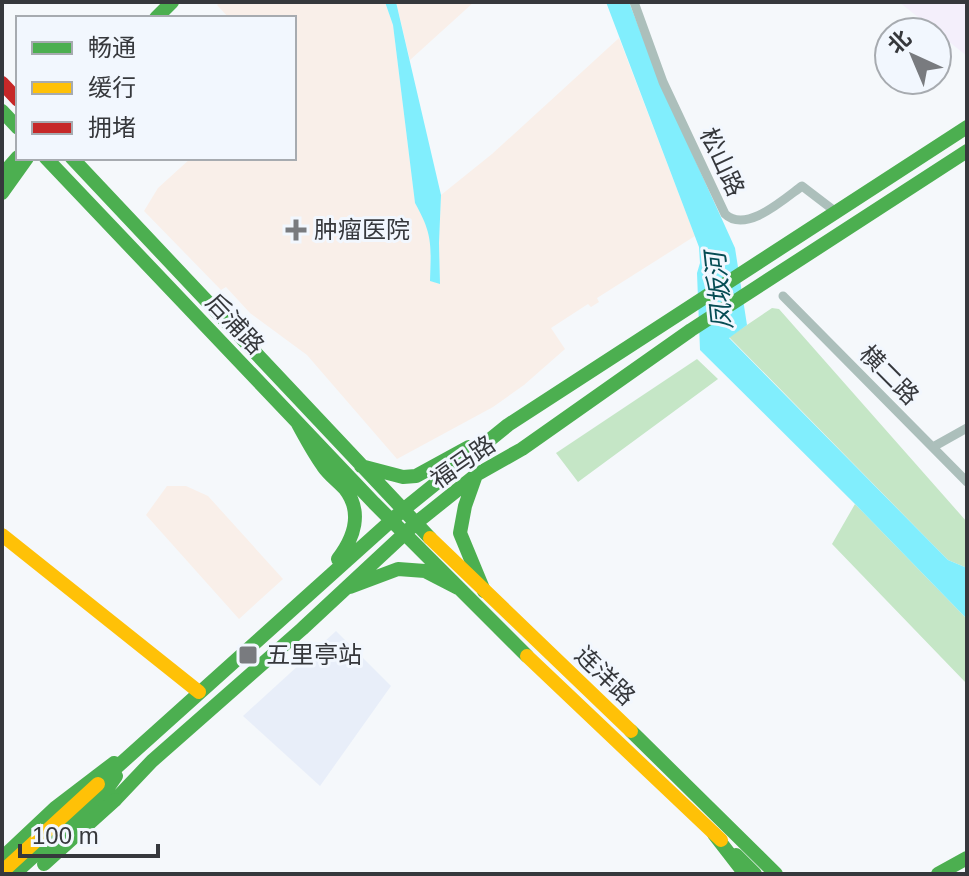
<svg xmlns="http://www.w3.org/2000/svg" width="969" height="876" font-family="Arial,'Noto Sans SC',sans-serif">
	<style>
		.commercial { fill: #f4effb }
		.built { fill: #e8eef9 }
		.medical { fill: #f9efe9 }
		.green { fill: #c5e6c6 }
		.water { fill: #81eefd }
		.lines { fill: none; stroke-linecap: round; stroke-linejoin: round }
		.street { stroke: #acbfbb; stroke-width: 9 }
		.fast { stroke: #4caf50; stroke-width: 14 }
		.slow { stroke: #ffc107; stroke-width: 14 }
		.jam { stroke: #c62828; stroke-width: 14 }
		.fast-bridge { stroke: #4caf50; stroke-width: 14 }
		.poi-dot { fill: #797b7f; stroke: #f2f7fe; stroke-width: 3 }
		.labels { text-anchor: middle; stroke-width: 6; stroke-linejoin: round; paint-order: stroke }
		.street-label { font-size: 24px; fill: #36383c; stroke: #f2f7fe }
		.poi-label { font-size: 24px; fill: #36383c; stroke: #f2f7fe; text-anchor: start }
		.water-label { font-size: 26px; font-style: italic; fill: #054c54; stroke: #f2f7fe }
	</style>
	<rect width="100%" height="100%" fill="#f5f8fb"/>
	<path class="commercial" d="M899,2h68v54l-30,-24z"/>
	<path class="built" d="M336,631l55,55 -71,100 -77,-70z"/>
	<path class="medical" d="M220,2h165l8,23 22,178 12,21 4,17 -1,40 10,2 -1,-40 2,-48 51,-41 127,-116 76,198 -98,62 2,4 -8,5 -3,-3 -37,24 14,21 -41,36 -31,22 -96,52 -90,-104 -57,-42 -24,-26 -5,3 -77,-79 14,-23 33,-30h103v-140h-65l-12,-13z
		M396,2h78l-64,58z
		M167,486h19l22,10 75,83 -44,40 -93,-104z"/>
	<path class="green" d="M772,308l7,1 188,213v46l-19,-8 -5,-5 -214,-218z
		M697,359l21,20 -140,103 -22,-29z
		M855,504l112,115v65l-135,-140z"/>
	<path class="water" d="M385,2h11l45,193 -2,48 1,41 -10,-3c1,-36 3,-46 -15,-78l-22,-178z
		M606,2h23l33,85 73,161 12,77 -18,13 214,217 5,5 19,8v51l-112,-115 -155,-154 -3,-77 3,-10 -1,-16z"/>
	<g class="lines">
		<path class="street" d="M634,2l29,80 62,132c21,20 59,-15 77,-28l34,26
			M783,296l184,186
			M933,447l34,-19"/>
		<path class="fast" d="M156,18l16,-16
			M2,111l16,17
			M46,158l328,345 153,153
			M72,158l358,380
			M2,175l16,-18
			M2,193l25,-35
			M297,422c8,15 16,30 26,44 6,9 15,15 22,23 18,23 9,49 -7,70
			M361,466l42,11 13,-1 53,-29
			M476,475l-11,31 -5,27 24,58
			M350,587l48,-18 27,2 33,17
			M631,731l145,143
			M98,784l305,-274 105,-85 459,-298
			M115,800l37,-39 150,-132 114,-106 60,-48 46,-26 169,-119 276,-179
			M714,834l31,40
			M736,855l19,19
			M2,858l53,-50 59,-45
			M14,874l91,-82 11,-16
			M938,874l29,-16"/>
		<path class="slow" d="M2,535l197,157
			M430,538l201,193
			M527,656l194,184
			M2,872l96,-88"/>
		<path class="jam" d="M2,83l16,17"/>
		<path class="fast-bridge" d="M44,864l71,-64"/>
	</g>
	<g class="poi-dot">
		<path d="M292 218h8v8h8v8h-8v8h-8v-8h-8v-8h8z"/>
		<rect x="238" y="645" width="20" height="20" rx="4"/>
	</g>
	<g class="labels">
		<g class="street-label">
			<text transform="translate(722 162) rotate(65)" y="8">松山路</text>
			<text transform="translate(235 324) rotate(47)" y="8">后浦路</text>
			<text transform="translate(889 375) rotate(45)" y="8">横二路</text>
			<text transform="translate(463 462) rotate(-35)" y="8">福马路</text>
			<text transform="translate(605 676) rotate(44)" y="8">连洋路</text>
		</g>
		<g class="poi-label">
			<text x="314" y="238">肿瘤医院</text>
			<text x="266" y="663">五里亭站</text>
		</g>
		<g class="water-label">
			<text transform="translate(719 291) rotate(-96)" y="9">凤坂河</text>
		</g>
	</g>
	<rect width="969" height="876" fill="none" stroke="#36383c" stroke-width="8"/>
	<rect x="16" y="16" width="280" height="144" fill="#f2f7fe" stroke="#a7abb0" stroke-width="2"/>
	<rect x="32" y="42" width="40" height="12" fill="#4caf50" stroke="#a7abb0" stroke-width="2"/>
	<text x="88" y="56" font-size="24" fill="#36383c">畅通</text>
	<rect x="32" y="82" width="40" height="12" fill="#ffc107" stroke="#a7abb0" stroke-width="2"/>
	<text x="88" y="96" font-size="24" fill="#36383c">缓行</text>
	<rect x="32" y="122" width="40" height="12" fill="#c62828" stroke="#a7abb0" stroke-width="2"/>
	<text x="88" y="136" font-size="24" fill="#36383c">拥堵</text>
	<g transform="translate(913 56) rotate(316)"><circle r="38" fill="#f2f7fe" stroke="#a7abb0" stroke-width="2"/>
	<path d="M0-6L14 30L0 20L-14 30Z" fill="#797b7f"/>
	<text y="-12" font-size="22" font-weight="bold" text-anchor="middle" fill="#36383c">北</text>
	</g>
	<path d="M20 844v12h138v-12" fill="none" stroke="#36383c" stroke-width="4"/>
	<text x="32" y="844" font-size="24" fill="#36383c" stroke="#f2f7fe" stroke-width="6" paint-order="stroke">100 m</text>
</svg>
